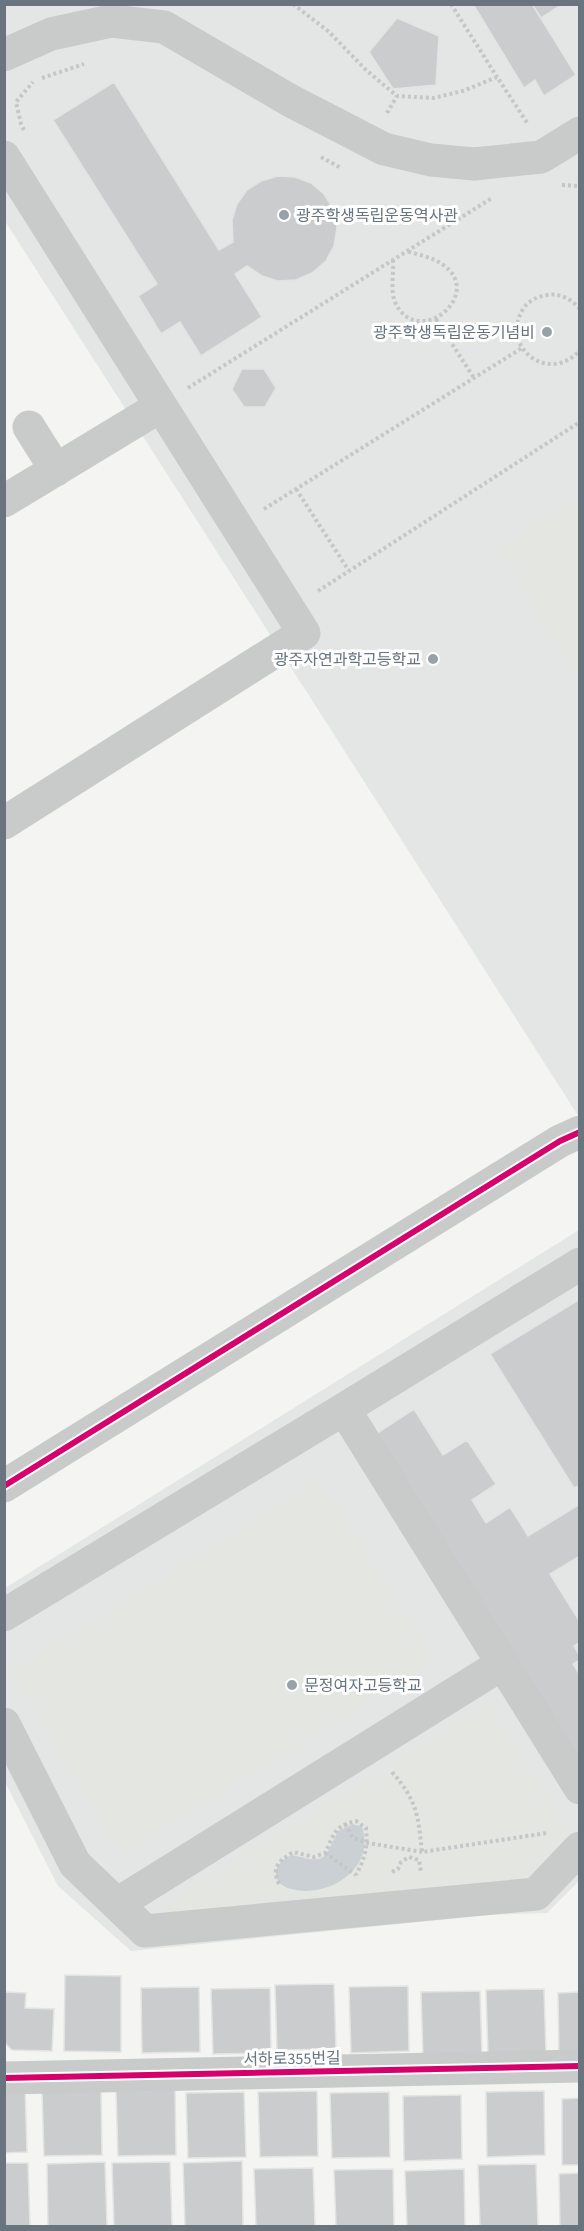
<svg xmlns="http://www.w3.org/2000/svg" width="584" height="2231" font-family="'Source Sans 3','Noto Sans KR',sans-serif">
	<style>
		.built { fill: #e4e5e5 }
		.green { fill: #e4e6e2 }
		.water { fill: #cad0d3 }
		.building { fill: #cbcccd; stroke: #e3e3e2; stroke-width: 1.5 }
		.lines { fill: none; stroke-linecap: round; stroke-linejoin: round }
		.path { stroke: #c5c6c7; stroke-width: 4; stroke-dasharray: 3 3; stroke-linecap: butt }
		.minor { stroke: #c9caca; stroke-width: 33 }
		.cycleway-casing { stroke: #fff; stroke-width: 10 }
		.cycleway { stroke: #d6006c; stroke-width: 6 }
		.poi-dot { fill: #99a1a8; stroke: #fff; stroke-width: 2 }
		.labels { text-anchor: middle; stroke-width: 6; stroke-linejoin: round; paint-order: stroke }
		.poi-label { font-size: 16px; fill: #68757f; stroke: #fff; text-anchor: start }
		.street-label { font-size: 16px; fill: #68757f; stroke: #fff }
	</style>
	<rect width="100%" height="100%" fill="#f4f4f3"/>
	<path class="built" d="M5,5h574v1112l-574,-896z
		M579,1230l1,650 -33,33 -59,2 -357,36 -73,-65 -53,-104v-194z"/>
	<path class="green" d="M579,498v183l-81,-133z
		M320,1480l112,182 -310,192 -112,-182z
		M488,1705l83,135 -44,47 -358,35 -2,-18z"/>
	<path class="water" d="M353,1824l9,3c14,41 -33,72 -71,62 -22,-6 -18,-27 1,-34 34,9 32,5 46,-24z"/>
	<path class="building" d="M473,4h59l44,71 -32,21 -9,-16 -11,8z
		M532,4h31l-22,14z
		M397,18l42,18 -3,49 -43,4 -24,-37z
		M114,82l105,168 14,-8 -1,-22 5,-16 10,-14 14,-9 17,-5 17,1 16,6 13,11 10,16 3,18 -3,18 -8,15 -14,12 -16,7 -18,1 -16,-5 -15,-10 -12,8 27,43 -61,39 -21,-34 -19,12 -23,-38 19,-12 -104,-164z
		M242,369h22l12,19 -11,19h-21l-12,-18z
		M580,1299v186l-6,3 -84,-134z
		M414,1409l29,46 24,-15 29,44 -24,16 14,23 24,-16 18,29 52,-32v52l-30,18 30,48v20l-6,4 6,10v4l-7,4 7,11v99l-212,-335z
		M65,1975l56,1v76l-57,-1z
		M334,1984l2,65 -59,1 -2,-65z
		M408,1986l1,65 -58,2 -2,-66z
		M199,1987l1,65 -58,1 -1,-65z
		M270,1988l1,65 -58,1 -2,-65z
		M544,1989l2,64 -58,2 -2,-65z
		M480,1991l2,65 -59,1 -2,-65z
		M4,1992l22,1 -1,15 29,1 -2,42 -40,-1 -8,-8z
		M580,1992v65l-21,1 -1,-65z
		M25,2087l2,65 -23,1v-65z
		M101,2090l1,65 -58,1 -2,-65z
		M175,2090l1,65 -58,1 -2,-65z
		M317,2091l1,65 -58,1 -2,-65z
		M544,2091l1,64 -58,2 -1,-65z
		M244,2092l2,65 -58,1 -2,-65z
		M389,2092l1,65 -58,1 -2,-65z
		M461,2095l1,64 -58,2 -1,-65z
		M580,2098v67h-18v-66z
		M242,2161l1,65h-58l-2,-63z
		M105,2162l2,64h-59l-1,-62z
		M170,2162l2,64h-58l-2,-63z
		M4,2163h24l2,63h-26z
		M536,2164l2,62h-58l-2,-61z
		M313,2168l2,58h-59l-2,-57z
		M393,2169l1,57h-58l-2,-56z
		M464,2169l1,57h-58l-2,-55z
		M580,2173v53h-20l-1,-52z"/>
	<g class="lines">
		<path class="path" d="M293,4l35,27 38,39 31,26 36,2 30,-7 34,-14 31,47
			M451,4l46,73
			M42,78l42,-14
			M387,113l10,-17
			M24,130l-3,-6 -5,-22 17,-20
			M321,157l20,11
			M562,185l18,1
			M393,260c1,13 -3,30 2,42 22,49 92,-8 47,-38 -10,-7 -24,-9 -35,-13
			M580,309c-9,-10 -20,-16 -33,-14 -9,1 -19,6 -24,14 -24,39 27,76 57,41
			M436,319l38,59
			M188,388l304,-190
			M296,489l53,82
			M264,509l258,-161
			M318,591l262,-169
			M392,1772c25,29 26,42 30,80l125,-19
			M345,1824l8,14 15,5 54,9
			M325,1853l31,22
			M392,1872l6,-3 3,-7 8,-5 10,3 2,12
			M279,1884c-8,-17 0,-23 14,-32l21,5 11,-4c10,-19 7,-26 31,-32l10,7c2,18 -1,31 -10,47"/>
		<path class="minor" d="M4,55l47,-21 60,-13 53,6 127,74 93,48 47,11 43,4 67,-7 39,-24
			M4,157l300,476 -300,190
			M29,427l27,43
			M4,501l157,-95
			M344,1409l236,-145
			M4,1486l556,-345 20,-9
			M4,1615l340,-206 236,379
			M4,1724l71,140 70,67 391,-37 44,-46
			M117,1904l385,-240
			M4,2078l576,-12"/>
		<defs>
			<path id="cycleway" d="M4,1486l556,-345 20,-9
				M4,2078l576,-12"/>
		</defs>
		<use href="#cycleway" class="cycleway-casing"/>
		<use href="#cycleway" class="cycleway"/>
	</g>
	<g class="poi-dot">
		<circle cx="284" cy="215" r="6"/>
		<circle cx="547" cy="332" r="6"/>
		<circle cx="433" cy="659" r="6"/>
		<circle cx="292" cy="1685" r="6"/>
	</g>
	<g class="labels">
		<g class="poi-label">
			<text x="296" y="221">광주학생독립운동역사관</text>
			<text x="535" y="338" text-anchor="end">광주학생독립운동기념비</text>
			<text x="421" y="665" text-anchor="end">광주자연과학고등학교</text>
			<text x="304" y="1691">문정여자고등학교</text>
		</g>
		<g class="street-label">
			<text transform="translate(292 2058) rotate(-1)" y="6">서하로355번길</text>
		</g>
	</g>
	<rect width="584" height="2231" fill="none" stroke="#68757f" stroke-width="12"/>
</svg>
